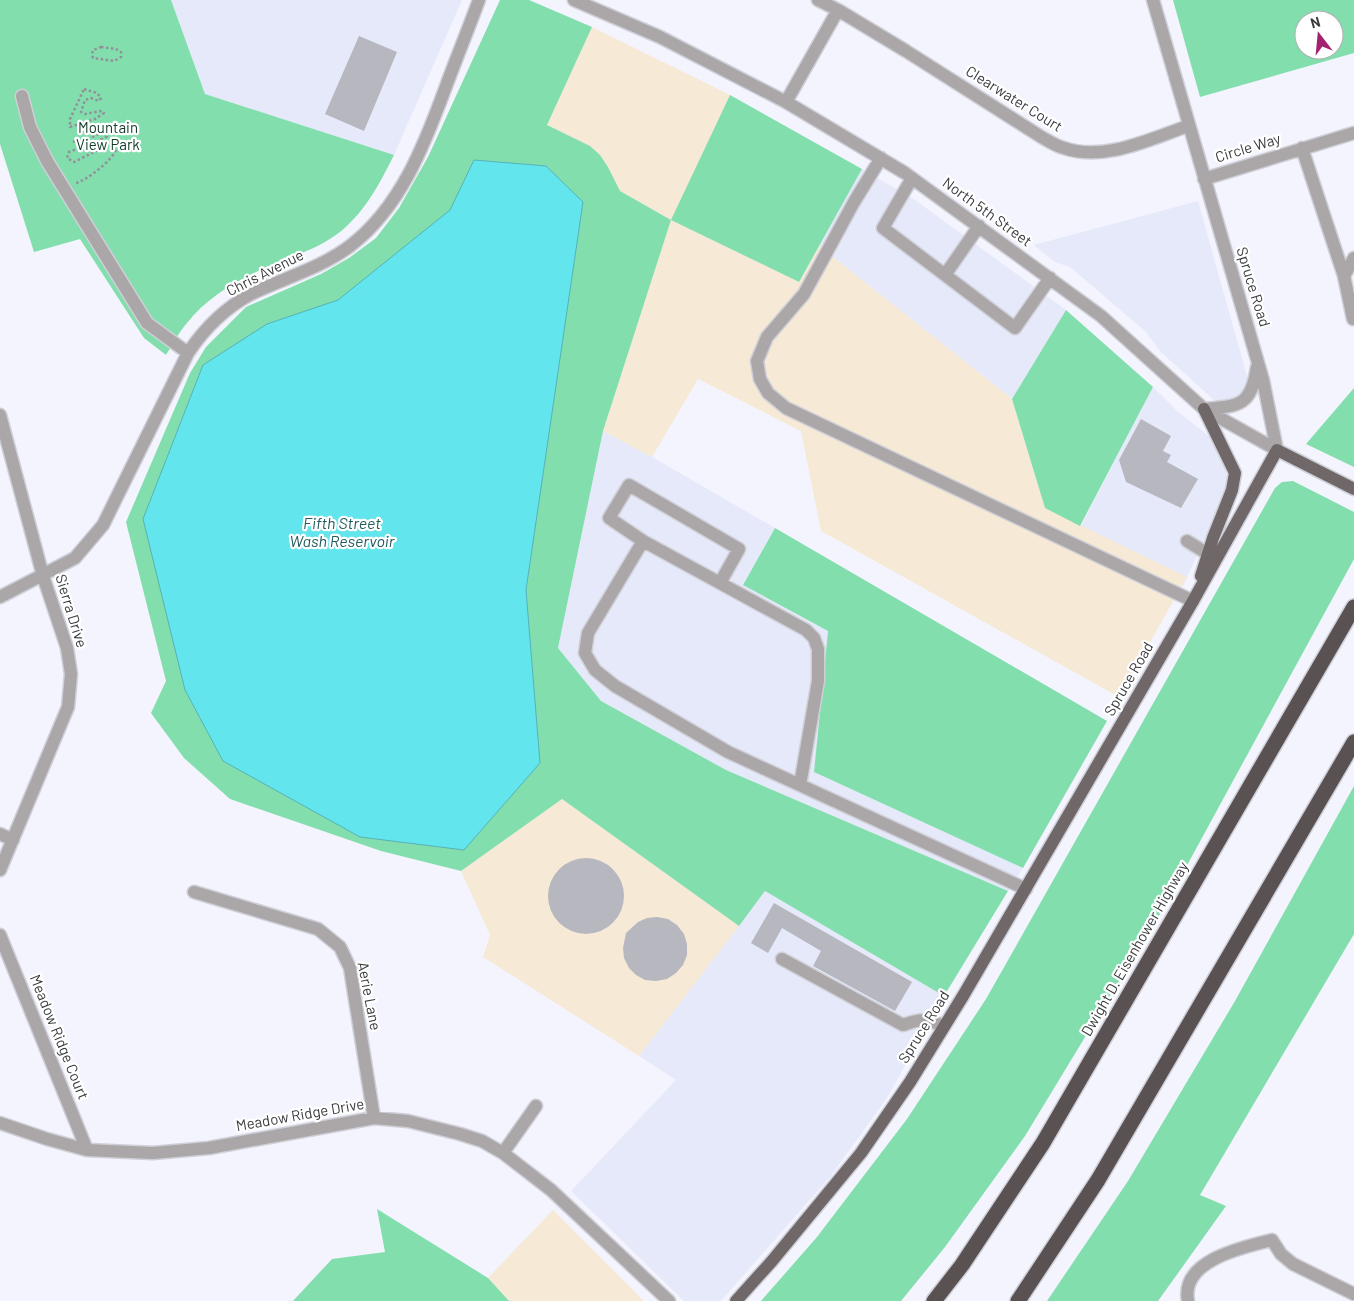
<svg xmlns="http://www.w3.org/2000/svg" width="1354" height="1301" font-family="Barlow,sans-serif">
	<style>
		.built { fill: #e6e9f9 }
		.industrial { fill: #f6e9d5 }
		.green { fill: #83deae; fill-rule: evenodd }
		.water { fill: #62e5ec; stroke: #56b2b8 }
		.building { fill: #b6b7bf }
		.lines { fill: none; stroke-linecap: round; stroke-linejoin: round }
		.minor-casing { stroke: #cecfd7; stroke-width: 15 }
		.major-casing { stroke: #cecfd7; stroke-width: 15 }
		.highway-casing { stroke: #cecfd7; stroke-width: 18 }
		.path { stroke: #919298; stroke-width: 2.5; stroke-dasharray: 2.5 2.5; stroke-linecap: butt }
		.minor { stroke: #aba7a8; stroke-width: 12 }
		.major { stroke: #6f6768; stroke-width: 12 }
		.highway { stroke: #595152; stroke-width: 15 }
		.labels { text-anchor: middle; stroke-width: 4.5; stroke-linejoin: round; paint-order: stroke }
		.street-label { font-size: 15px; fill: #3a3b3e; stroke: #fff }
		.park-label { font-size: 15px; fill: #113a26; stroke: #fff }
		.water-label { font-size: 16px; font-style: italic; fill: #225a5c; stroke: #fff }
	</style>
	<rect width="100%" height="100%" fill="#f3f4fd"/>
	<path class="built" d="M171,0h291l-68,155 -189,-61z
		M862,169l53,31 151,110 -54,89 -193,-153z
		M1198,201l50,179v8l-10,12 -16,3 -7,-2 -54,-49 -16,-21 -75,-64 -15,-5 -21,-17z
		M1153,387l24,24 33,26 10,15 6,16 1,13 -3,16 -41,89 -102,-60z
		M603,431l49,26 123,71 -32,56 85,47 -14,141 209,96 -15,23 -282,-121 -125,-69 -43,-53z
		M765,891l179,105 -57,102 -57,79 -109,124h-37l-113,-110 105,-111 -37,-24z"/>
	<path class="industrial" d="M592,27l138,68 -58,125 127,62 20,-36 193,153 33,109 142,69 -68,120 -298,-166 -20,-100 -103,-52 -46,78 -49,-26 68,-211 -51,-29 -12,-24 -61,-42z
		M562,799l177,127 -100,130 -156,-99 7,-22 -29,-64z
		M553,1210l91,91h-135l-21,-23z"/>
	<path class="green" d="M0,0h171l34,94 189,61c-14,28 -29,57 -54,77 -26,20 -58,27 -86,41 -25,12 -50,28 -67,50 -8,9 -14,21 -21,32l-22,-17 -64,-99 -46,13 -34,-108z
		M500,0h29l63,27 -45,98 43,21 10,9 8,12 12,24 51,29 59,-125 132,74 -63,113 -128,-62 -68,211 -45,217 43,53 125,69 282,121 -64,105 -179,-105 -26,35 -177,-127 -101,72 -80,-20 -151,-52 -46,-41 -33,-45 15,-32 -40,-159 64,-149 16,-26 40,-40 75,-33 28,-16 27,-20 23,-30 29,-51z
		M1173,0h181v53l-154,44zM1304,20h30v30h-30z
		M1066,310l87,77 -73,139 -35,-18 -33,-109z
		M1354,388v79l-48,-23z
		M1293,481l61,31v47l-187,343 -142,234 -80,111 -44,54h-140l56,-64 90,-118 79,-120 289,-511 7,-6z
		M775,528l332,193 -84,147 -209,-96 14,-141 -85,-46z
		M1354,786v148l-154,261 26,11 -68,95h-111l81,-120 107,-180z
		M377,1209l111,69 21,23h-216l39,-42 53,-7z"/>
	<path class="water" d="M474,160l72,6 37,36 -57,388 14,173 -76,87 -104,-13 -137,-76 -38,-71 -42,-171 60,-154 64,-41 71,-24 112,-90z"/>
	<path class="building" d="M359,36l38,16 -33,79 -39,-17z
		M1141,419l30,17 -8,15 8,4 -4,7 31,17 -17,29 -55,-26 -7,-22z
		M548 896a38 38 0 1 1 76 0a38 38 0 1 1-76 0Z
		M774,903l138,79 -17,29 -82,-45 8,-15 -39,-23 -14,25 -17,-10z
		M657,917l11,2 9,6 7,9 3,10v11l-4,10 -7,8 -9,6 -11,2 -11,-1 -9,-5 -7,-7 -5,-10 -1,-10 3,-15 12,-11 9,-4z"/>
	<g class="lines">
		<defs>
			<path id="minor" d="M574,0l86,37 126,65 119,71 196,143 103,93 73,41
				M818,0l20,10 68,41 137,87c6,3 13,8 21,10 40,14 86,-9 124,-22
				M1153,0l110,380 14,70
				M22,96l8,31 17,34 100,162 41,30
				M786,102l52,-92
				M1302,148l42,128 9,43
				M881,158l-27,44 -50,92 -37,43 -10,24 3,18 8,14 18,15 407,193
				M912,178l-29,50 132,100 35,-50
				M1204,179l150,-46
				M945,275l34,-49
				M1344,276l10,-18
				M1204,409c36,-3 47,-3 53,-42
				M0,415l43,161 24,72 4,26 -3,33 -68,163
				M643,541l-34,-23 20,-33 110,64 -19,34
				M1187,541l21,13
				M0,597l75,-39 28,-33 85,-172c16,-24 37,-45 63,-59 33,-16 70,-26 99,-48 50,-38 74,-100 95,-157 11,-30 23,-59 34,-89
				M800,785l18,-104v-32l-4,-11 -8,-8 -163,-89 -55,92 -3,20 10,17 20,16 113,66 298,137
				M0,834l13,6
				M194,892l124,37 22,18 10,21 24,150
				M0,935l87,215
				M782,959l121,66c19,-7 23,-6 41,1
				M0,1123l47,16 40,11 66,3 56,-5 165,-30 34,3 52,13 22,7 21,12 48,37 118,111
				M503,1153l33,-47
				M1188,1301c-8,-41 56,-54 84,-61l9,14 12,10 61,30"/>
			<path id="major" d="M1201,576l12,-38 19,-48 3,-17 -31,-64
				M736,1301l36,-40 89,-108 49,-71 53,-86 230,-395 84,-151 77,39"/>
			<path id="highway" d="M934,1301l28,-36 81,-122 311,-536
				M1018,1301l80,-121 256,-438"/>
		</defs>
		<use href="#minor" class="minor-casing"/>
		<use href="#major" class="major-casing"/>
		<use href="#highway" class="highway-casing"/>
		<path class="path" d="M101,47l15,2 5,3v5l-7,4 -21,-3 -1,-4 1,-4z
			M84,89l13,4 4,5 -2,3 -8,-3 -6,2 -4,12 4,2 15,-3 4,2 -9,6 -25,8v-8z
			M73,141c12,5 22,-10 35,-8l-1,3 -2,2 -36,14 -2,6 7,4 30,-15 10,-2 2,4c-2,10 -30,32 -40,34"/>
		<use href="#minor" class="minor"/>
		<use href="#major" class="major"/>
		<use href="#highway" class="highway"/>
	</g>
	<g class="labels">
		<g class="street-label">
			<text transform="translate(1014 99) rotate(32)" y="5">Clearwater Court</text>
			<text transform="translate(1248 148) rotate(-17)" y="5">Circle Way</text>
			<text transform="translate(987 212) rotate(36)" y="5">North 5th Street</text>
			<text transform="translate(265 273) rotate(-27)" y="5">Chris Avenue</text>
			<text transform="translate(1253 287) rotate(73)" y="5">Spruce Road</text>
			<text transform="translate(71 611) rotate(73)" y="5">Sierra Drive</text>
			<text transform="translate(1129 679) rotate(-60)" y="5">Spruce Road</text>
			<text transform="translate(1135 949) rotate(-60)" y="5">Dwight D. Eisenhower Highway</text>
			<text transform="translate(369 996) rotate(79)" y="5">Aerie Lane</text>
			<text transform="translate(924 1027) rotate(-58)" y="5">Spruce Road</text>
			<text transform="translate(59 1037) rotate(68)" y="5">Meadow Ridge Court</text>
			<text transform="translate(300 1115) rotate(-10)" y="5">Meadow Ridge Drive</text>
		</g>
		<g class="park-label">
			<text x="108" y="133">Mountain<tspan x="108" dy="17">View Park</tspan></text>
		</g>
		<g class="water-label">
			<text x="342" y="529">Fifth Street<tspan x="342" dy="18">Wash Reservoir</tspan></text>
		</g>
	</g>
	<g transform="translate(1319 35) rotate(344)"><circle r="24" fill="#ffffff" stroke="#b0b1b2"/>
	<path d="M0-4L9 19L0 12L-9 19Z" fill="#a4216f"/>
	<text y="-8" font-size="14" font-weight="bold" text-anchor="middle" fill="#3a3b3e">N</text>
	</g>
</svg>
